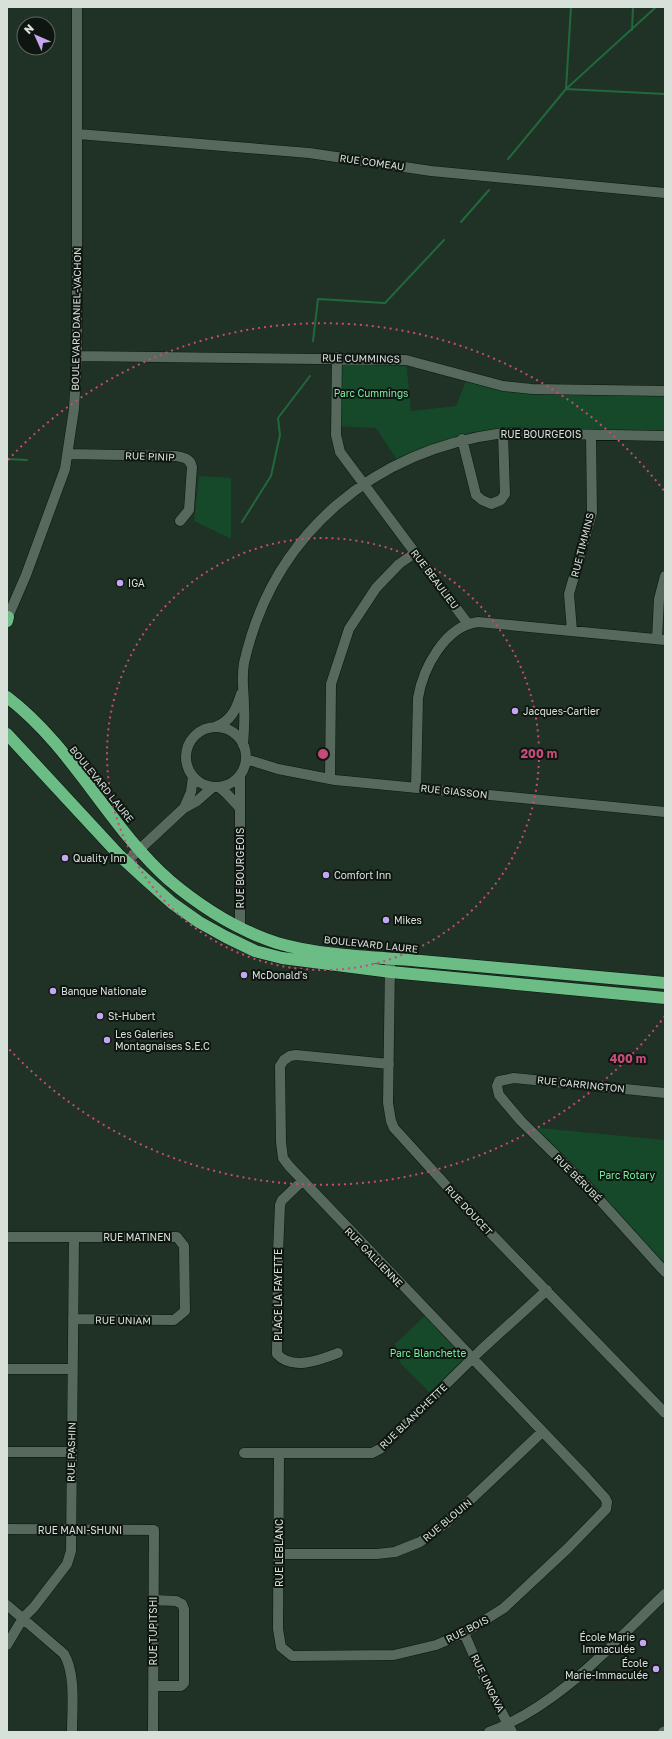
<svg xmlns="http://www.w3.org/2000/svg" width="672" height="1739" font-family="'Golos Text',sans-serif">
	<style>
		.green { fill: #154929 }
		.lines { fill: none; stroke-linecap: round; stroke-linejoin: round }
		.stream { stroke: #21693d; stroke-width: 2 }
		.minor-casing { stroke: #09180e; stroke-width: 11 }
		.highway-casing { stroke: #09180e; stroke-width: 13 }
		.minor { stroke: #57695c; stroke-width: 10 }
		.highway { stroke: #6bbc85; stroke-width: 12 }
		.ring { fill: none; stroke: #c74a7a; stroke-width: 2; stroke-dasharray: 2 4 }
		.poi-dot { fill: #c5a6f0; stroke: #0f1611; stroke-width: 1.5 }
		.labels { text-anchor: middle; stroke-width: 4; stroke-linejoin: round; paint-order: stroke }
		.street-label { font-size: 10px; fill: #d7e1d9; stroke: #0f1611 }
		.park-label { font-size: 10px; fill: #77efa0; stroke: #0f1611 }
		.poi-label { font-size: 10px; fill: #d7e1d9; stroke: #0f1611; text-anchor: start }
		.centre { fill: #c74a7a; stroke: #0f1611; stroke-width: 2 }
		.ring-label { font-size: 12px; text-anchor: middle; font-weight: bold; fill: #c74a7a; stroke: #0f1611; stroke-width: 4; stroke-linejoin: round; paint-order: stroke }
	</style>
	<rect width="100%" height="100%" fill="#203125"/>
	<path class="green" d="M337,357l69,3 5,51 45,-5 12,-30 35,10 162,5v45l-162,-3 -104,30 -23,-35 -40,-2z
		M199,476l32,2v61l-37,-18z
		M529,1127l136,13v128z
		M428,1313l45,48 -39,36 -33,-33 -6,-20z"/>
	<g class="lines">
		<path class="stream" d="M571,7l-5,82 99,5
			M632,30l1,-23
			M508,159l58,-70 90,-82
			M461,222l28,-32
			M313,341l5,-42 67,4 59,-63
			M7,459l20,1
			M242,522l29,-46 9,-41 -2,-17 32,-42"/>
		<defs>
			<path id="minor" d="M78,134l231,19 122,18 234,22
				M77,356l329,4 97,26 29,3 133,2
				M337,357l-1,78 4,17 128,172
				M462,439l14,56 6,5 9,4 10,-4 4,-6 -2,-61
				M68,454l108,2c8,2 14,2 16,11l-3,43 -9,11
				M7,619l19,-44 39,-106 9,-60 3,-53v-349
				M572,631l-3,-37 23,-81 -1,-78
				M657,639l2,-40 6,-23
				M215,727c16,-6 21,-17 26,-33
				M186 757a30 30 0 1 1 60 0a30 30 0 1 1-60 0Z
				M243,745c1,-13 2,-26 1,-39 0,-17 -3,-25 0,-43 29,-130 130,-213 259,-230l162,3
				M246,759l32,10 57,11 330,32
				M330,779l1,-95 18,-55 27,-41 23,-24 16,-11
				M219,787l8,7 13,14
				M416,788l2,-90c5,-30 27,-72 60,-76l187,18
				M184,808l7,-16 2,-15
				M126,862l58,-54 13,-7 16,-14
				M240,927v-152
				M390,964l-2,139 3,18 3,7 80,88 191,197
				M665,1093l-151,-15 -15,3 -2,5 2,9 22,26 67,66 77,85
				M302,1181l-20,19 -2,5 -2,48 -1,101c15,17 43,6 61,-1
				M7,1237h170l7,9 1,65 -11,9 -101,-1
				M7,1369h65
				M7,1452h64
				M244,1453h128l8,-4 102,-100 65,-59
				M279,1454l-1,175 3,18 11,9 102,-1 42,-10 28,-12 40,-25 64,-60 38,-39 1,-7 -2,-4 -19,-21 -297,-311 -6,-8 -2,-16 -1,-76 4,-6 6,-4 6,-1 93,9
				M7,1529l147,1 -1,202
				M279,1554h98l18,-2 25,-10 25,-18 97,-92
				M7,1605l57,49c12,20 8,55 8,78
				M464,1633l17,39 31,60
				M7,1645l16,-27 11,-11 33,-43 4,-13 3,-314
				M153,1686h28l3,-3v-74l-2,-5 -6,-3 -23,-1
				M489,1732c71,-27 122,-87 176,-138
				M663,1732l2,-1"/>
			<path id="highway" d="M7,621l1,-4
				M7,697c66,50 101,129 162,183 32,27 68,50 108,63 44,13 99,14 144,18 82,7 163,15 244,22
				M7,734l113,122 24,22 28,25 27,19 27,15 29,14 27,7 109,14 274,26"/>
		</defs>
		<use href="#minor" class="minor-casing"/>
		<use href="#highway" class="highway-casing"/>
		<use href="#minor" class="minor"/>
		<use href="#highway" class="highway"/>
	</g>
	<g class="ring">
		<circle cx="323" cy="754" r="216"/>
		<path d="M665 1016A431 431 0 0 1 8 1048M8 460A431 431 0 0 1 665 492"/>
	</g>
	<g class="poi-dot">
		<circle cx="120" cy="583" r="4"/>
		<circle cx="515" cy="711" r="4"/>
		<circle cx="65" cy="858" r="4"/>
		<circle cx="326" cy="875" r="4"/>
		<circle cx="386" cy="920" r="4"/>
		<circle cx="244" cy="975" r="4"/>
		<circle cx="53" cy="991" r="4"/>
		<circle cx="100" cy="1016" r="4"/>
		<circle cx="107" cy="1040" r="4"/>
		<circle cx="643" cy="1643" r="4"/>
		<circle cx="656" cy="1669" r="4"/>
	</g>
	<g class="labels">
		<g class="street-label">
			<text transform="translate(372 162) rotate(8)" y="4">RUE COMEAU</text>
			<text transform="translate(76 319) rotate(-89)" y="4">BOULEVARD DANIEL-VACHON</text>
			<text transform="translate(361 358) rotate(1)" y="4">RUE CUMMINGS</text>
			<text x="541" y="438">RUE BOURGEOIS</text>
			<text transform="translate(150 456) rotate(2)" y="4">RUE PINIP</text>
			<text transform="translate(582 545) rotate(-76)" y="4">RUE TIMMINS</text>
			<text transform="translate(435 579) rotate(53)" y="4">RUE BEAULIEU</text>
			<text transform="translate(102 784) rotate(51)" y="4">BOULEVARD LAURE</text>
			<text transform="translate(454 791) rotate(6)" y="4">RUE GIASSON</text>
			<text transform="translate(240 868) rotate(-90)" y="4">RUE BOURGEOIS</text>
			<text transform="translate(371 944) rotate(6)" y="4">BOULEVARD LAURE</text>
			<text transform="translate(581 1084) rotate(6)" y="4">RUE CARRINGTON</text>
			<text transform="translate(578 1178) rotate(45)" y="4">RUE BÉRUBÉ</text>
			<text transform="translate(469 1210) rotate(47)" y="4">RUE DOUCET</text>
			<text x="137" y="1241">RUE MATINEN</text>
			<text transform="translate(374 1257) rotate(46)" y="4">RUE GALLIENNE</text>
			<text transform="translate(278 1295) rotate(-90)" y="4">PLACE LA FAYETTE</text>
			<text transform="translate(123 1320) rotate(1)" y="4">RUE UNIAM</text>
			<text transform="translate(413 1416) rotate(-44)" y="4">RUE BLANCHETTE</text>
			<text transform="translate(71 1452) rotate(-89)" y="4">RUE PASHIN</text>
			<text transform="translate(447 1520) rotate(-40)" y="4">RUE BLOUIN</text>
			<text x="80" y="1534">RUE MANI-SHUNI</text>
			<text transform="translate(279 1553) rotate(-90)" y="4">RUE LEBLANC</text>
			<text transform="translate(467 1629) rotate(-27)" y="4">RUE BOIS</text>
			<text transform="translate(153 1631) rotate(-90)" y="4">RUE TUPITSHI</text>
			<text transform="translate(488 1683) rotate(64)" y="4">RUE UNGAVA</text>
		</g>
		<g class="park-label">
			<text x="371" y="397">Parc Cummings</text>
			<text x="627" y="1179">Parc Rotary</text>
			<text x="428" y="1357">Parc Blanchette</text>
		</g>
		<g class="poi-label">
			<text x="128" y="587">IGA</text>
			<text x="523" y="715">Jacques-Cartier</text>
			<text x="73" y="862">Quality Inn</text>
			<text x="334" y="879">Comfort Inn</text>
			<text x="394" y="924">Mikes</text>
			<text x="252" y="979">McDonald's</text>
			<text x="61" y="995">Banque Nationale</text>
			<text x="108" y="1020">St-Hubert</text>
			<text x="115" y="1038">Les Galeries<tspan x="115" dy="12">Montagnaises S.E.C</tspan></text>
			<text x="635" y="1641" text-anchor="end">École Marie<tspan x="635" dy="12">Immaculée</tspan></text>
			<text x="648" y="1667" text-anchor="end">École<tspan x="648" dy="12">Marie-Immaculée</tspan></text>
		</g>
	</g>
	<circle cx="323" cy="754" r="6" class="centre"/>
	<g class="ring-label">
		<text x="539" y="758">200 m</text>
		<text x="628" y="1063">400 m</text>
	</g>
	<rect width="672" height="1739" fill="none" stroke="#d7e1d9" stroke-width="16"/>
	<g transform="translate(36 36) rotate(315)"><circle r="19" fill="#0f1611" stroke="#5f6761"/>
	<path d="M0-3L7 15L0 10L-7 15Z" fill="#c5a6f0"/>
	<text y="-6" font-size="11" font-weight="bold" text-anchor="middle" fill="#d7e1d9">N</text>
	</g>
</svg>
